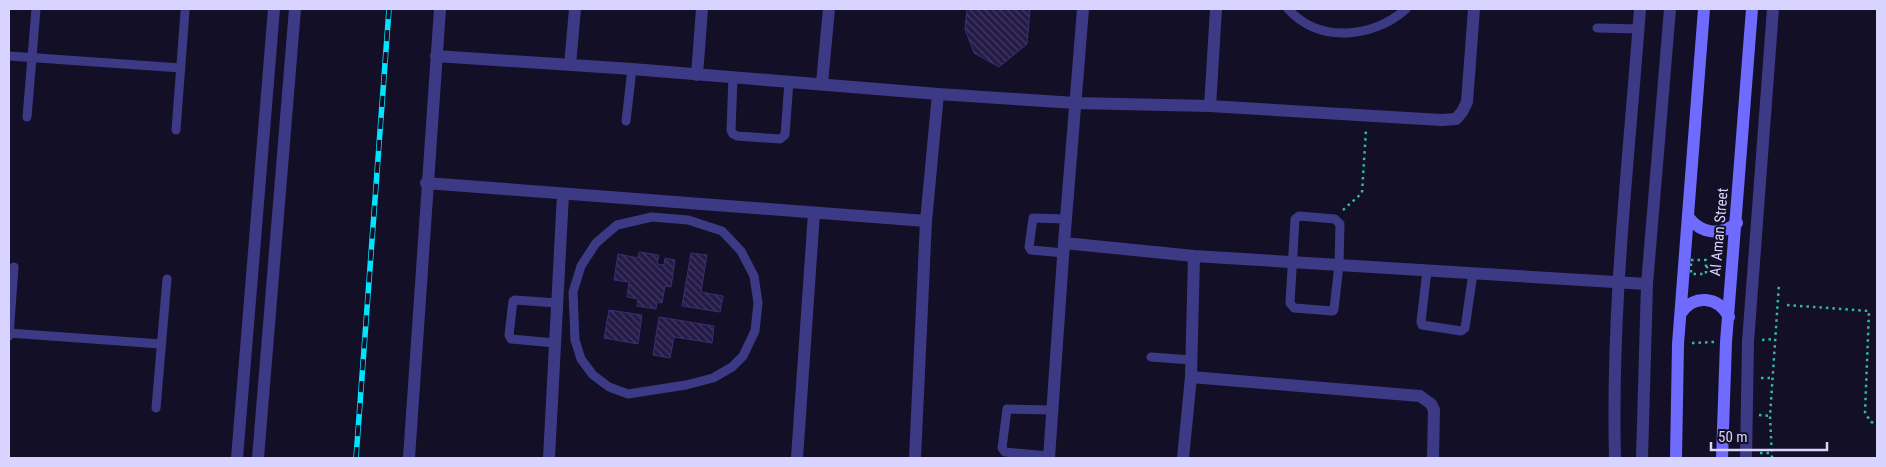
<svg xmlns="http://www.w3.org/2000/svg" width="1886" height="467" font-family="'Roboto Condensed',sans-serif">
	<style>
		.building { fill: url(#building-back-hatch); stroke: #3b2d73 }
		.lines { fill: none; stroke-linecap: round; stroke-linejoin: round }
		.path { stroke: #2fb8b0; stroke-width: 2.5; stroke-dasharray: 2.5 4; stroke-linecap: butt }
		.lane { stroke: #3d3a85; stroke-width: 9 }
		.street { stroke: #3d3a85; stroke-width: 12 }
		.secondary { stroke: #6f6bff; stroke-width: 12 }
		.rail-casing { stroke: #00e5ff; stroke-width: 5.5 }
		.rail { stroke: #130f26; stroke-width: 4; stroke-dasharray: 11; stroke-linecap: butt }
		.labels { text-anchor: middle; stroke-width: 4; stroke-linejoin: round; paint-order: stroke }
		.street-label { font-size: 15px; fill: #d9d4ff; stroke: #130f26 }
	</style>
	<defs>
		<pattern id="building-back-hatch" width="6" height="6" patternUnits="userSpaceOnUse" patternTransform="scale(1.25)"><rect width="6" height="6" fill="#241b47"/><path d="M-1 5l2 2M0 0l6 6M5-1l2 2" fill="none" stroke="#433b63"/></pattern>
	</defs>
	<rect width="100%" height="100%" fill="#130f26"/>
	<path class="building" d="M967,9h63l-3,35 -28,23 -25,-14 -9,-24z
		M639,252l20,3 -2,9 7,1 1,-7 10,2 -4,27 -6,-1 -3,17 -5,-1 -1,7 -19,-3 1,-7 -11,-2 2,-15 -15,-2 4,-26 20,4z
		M691,253l16,2 -6,37 22,4 -3,16 -38,-6z
		M609,310l33,5 -4,29 -34,-6z
		M659,317l55,9 -2,17 -38,-6 -4,21 -17,-3z"/>
	<g class="lines">
		<path class="path" d="M1343,210l19,-17 4,-63
			M1691,260h15v14h-15z
			M1706,267l12,1
			M1787,305l82,6 -4,102 6,9 6,1
			M1762,340l13,-1
			M1692,343l22,-1
			M1761,378h11
			M1759,415l11,1
			M1760,453h11
			M1772,458l-2,-42 9,-132"/>
		<path class="lane" d="M1288,9c32,35 85,29 118,0
			M1597,28l41,1
			M9,56l172,12
			M733,77l-2,53 2,4 4,2 43,3 5,-4 4,-54
			M27,117l9,-108
			M626,121l6,-52
			M176,130l9,-119
			M1299,216l36,3 5,5 -1,41 -5,44 -1,2 -39,-3 -4,-5 5,-84z
			M652,217l36,3 34,11 19,20 13,25 4,27 -3,28 -12,25 -11,11 -19,11 -27,7 -58,9 -19,-7 -16,-12 -12,-16 -6,-19 -2,-48 8,-26 15,-23 21,-18z
			M1064,253l-33,-3 -2,-3 4,-29 33,1
			M1427,270l-6,52 1,3 39,6 4,-3 8,-55
			M9,333l152,11
			M9,336l5,-69
			M555,343l-44,-4 -2,-4 4,-34 2,-1 42,3
			M1151,357l40,3
			M156,408l11,-129
			M1049,456l-44,-4 -3,-4 5,-39 45,1"/>
		<path class="street" d="M436,56l196,13 306,25 137,9 135,3 231,14 15,-1 6,-7 5,-10 7,-93
			M570,65l5,-56
			M697,75l5,-66
			M822,83l7,-74
			M1210,106l6,-97
			M426,183l500,38
			M1064,243l130,13 453,28
			M1191,377l229,19 11,8 3,6 -1,48
			M237,458l37,-449
			M258,458l37,-449
			M409,458l31,-449
			M549,458l14,-264
			M797,458l17,-245
			M915,458l11,-237 12,-127
			M1049,458l15,-215 19,-234
			M1183,458l8,-81 3,-121
			M1615,458c-4,-150 14,-300 25,-449
			M1642,458l5,-174 23,-275
			M1746,458l2,-116 25,-333"/>
		<path class="secondary" d="M1689,218c13,16 31,18 48,5
			M1681,313c13,-19 37,-17 48,4
			M1676,458l2,-114 26,-335
			M1722,458l4,-116 26,-333"/>
		<defs>
			<path id="rail" d="M356,458l33,-449"/>
		</defs>
		<use href="#rail" class="rail-casing"/>
		<use href="#rail" class="rail"/>
	</g>
	<g class="labels">
		<g class="street-label">
			<text transform="translate(1719 232) rotate(-85)" y="5">Al Aman Street</text>
		</g>
	</g>
	<rect width="1886" height="467" fill="none" stroke="#d9d4ff" stroke-width="20"/>
	<path d="M1711 442v8h116v-8" fill="none" stroke="#d9d4ff" stroke-width="2.5"/>
	<text x="1718" y="442" font-size="15" fill="#d9d4ff" stroke="#130f26" stroke-width="4" paint-order="stroke">50 m</text>
</svg>
